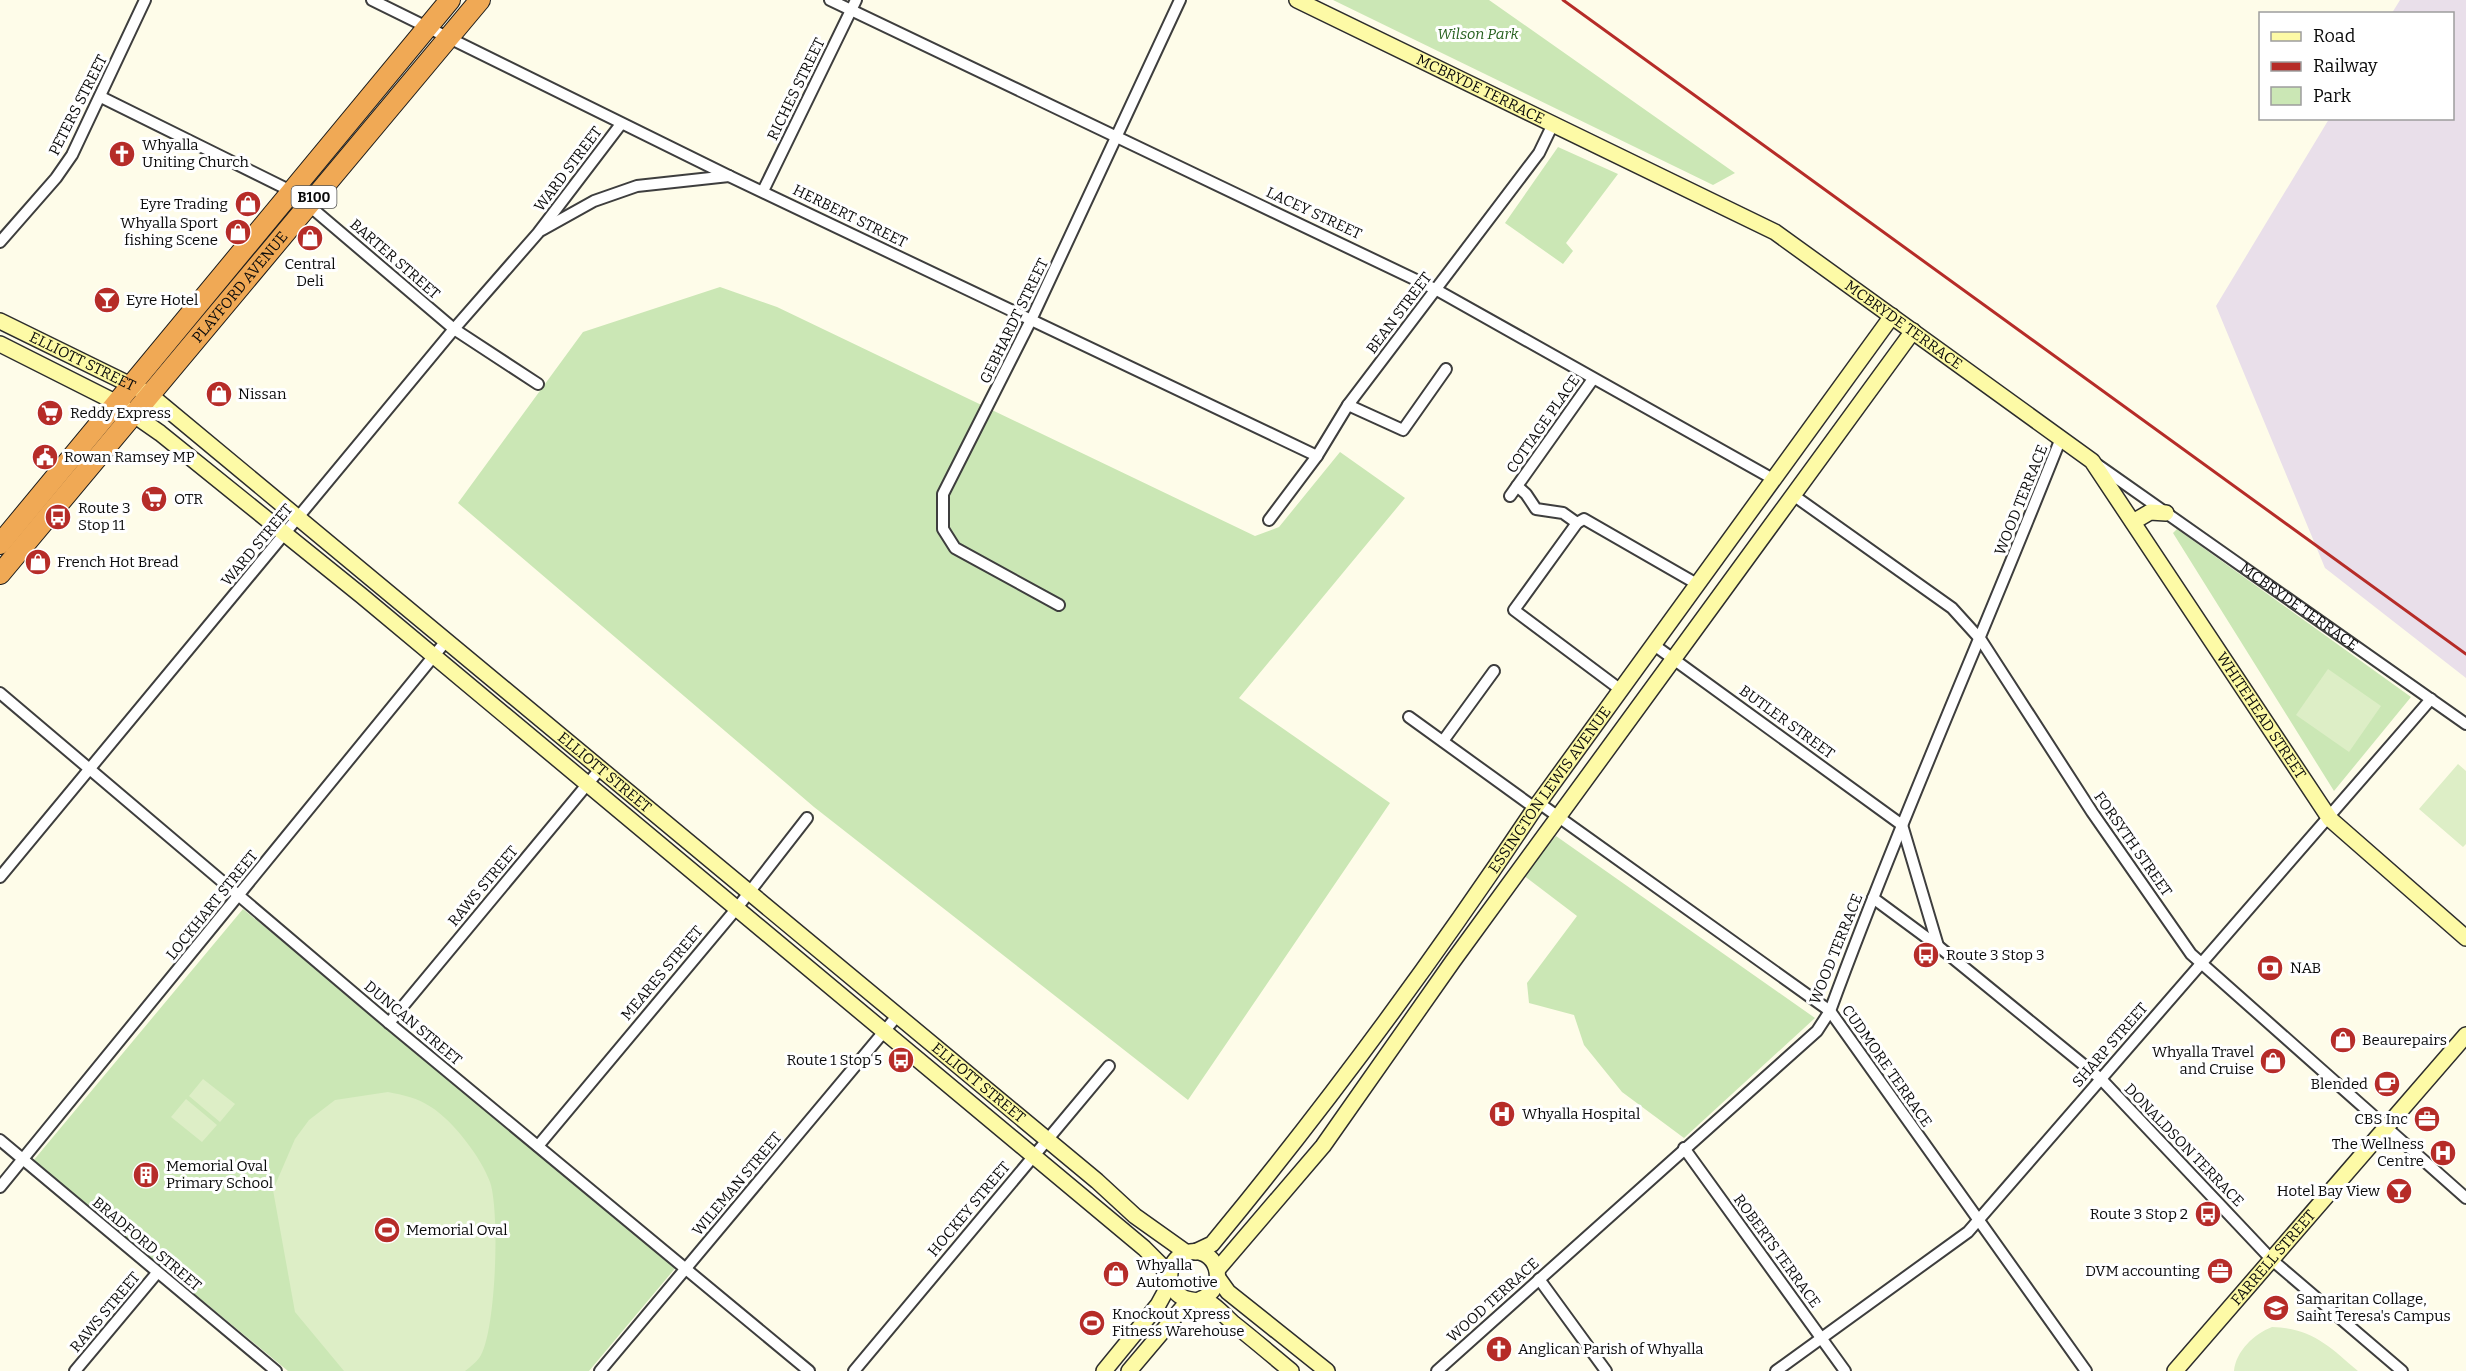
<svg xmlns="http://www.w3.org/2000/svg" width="2466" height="1371" font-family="Bitter,serif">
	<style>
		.industrial { fill: #e9dfea }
		.green { fill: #cbe7b5 }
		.pitch { fill: #ddeec6 }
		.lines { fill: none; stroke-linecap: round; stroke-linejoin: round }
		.street-casing { stroke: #3e3e3e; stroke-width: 14 }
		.secondary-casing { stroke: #2d2d2d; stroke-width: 18 }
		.highway-casing { stroke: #1c1c1c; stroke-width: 22 }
		.street { stroke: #fff; stroke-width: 10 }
		.secondary { stroke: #fdfaa6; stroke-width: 15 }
		.highway { stroke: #f0a955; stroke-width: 20 }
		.rail { stroke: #b62c28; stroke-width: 3 }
		.labels { text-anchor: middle; stroke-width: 6; stroke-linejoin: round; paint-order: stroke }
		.shield { fill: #fff; stroke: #545454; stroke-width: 1.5 }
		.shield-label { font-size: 14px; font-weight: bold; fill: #0b0b0b }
		.park-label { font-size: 15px; font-style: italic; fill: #26601e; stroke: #fff }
		.street-label { font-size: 15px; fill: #0b0b0b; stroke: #fff }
		.poi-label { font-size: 15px; fill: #0b0b0b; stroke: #fff; text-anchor: start }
	</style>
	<rect width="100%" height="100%" fill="#fefce9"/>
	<path class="industrial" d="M2400,0h66v678l-141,-110 -109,-262 113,-187 123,-1v-104l-60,-1z"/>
	<path class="green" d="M1333,0h156l246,173 -22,12z
		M1558,147l60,27 -52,69 7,8 -10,13 -58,-41z
		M720,287l57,20 478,229 24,-9 61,-75 65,46 -166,200 151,105 -202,297 -374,-293 -356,-304 125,-171z
		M2177,529l234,168 -77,94 -161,-258z
		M1556,836l259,182 -131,120 -62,-46 -38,-47 -10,-30 -45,-12 -2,-20 50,-67 -54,-41z
		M243,909l434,357 -88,105h-301l-255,-210z"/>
	<path class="pitch" d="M2328,669l53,37 -32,46 -53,-37z
		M2458,764l8,7v73l-3,3 -44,-38z
		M203,1079l32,25 -15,18 -31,-26z
		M388,1092c15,3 30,6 43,15 22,14 50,50 59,75 10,29 6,146 -9,173 -3,6 -11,12 -16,16h-121l-49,-59 -22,-122 22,-51 14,-19 26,-20z
		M186,1099l31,26 -15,17 -31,-25z
		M2272,1327c40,1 57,19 86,44h-124c2,-20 20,-37 38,-44z"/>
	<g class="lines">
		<defs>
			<g id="street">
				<path d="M372,0l357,176 588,280"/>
				<path d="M830,0l605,289 338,190"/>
				<path d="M101,97l192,95 161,137 84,55"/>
				<path d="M763,191l93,-191"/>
				<path d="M542,230l52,-29 43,-15 92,-10"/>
				<path d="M0,242l56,-64 16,-23 73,-155"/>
				<path d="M1348,405l55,25 43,-61"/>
				<path id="s1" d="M2098,465l368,259"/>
				<path d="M1517,486l9,8 10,15 27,4 14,10"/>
				<path d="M1793,495l159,113 29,32 111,172 99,142 275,244"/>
				<path d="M1510,496l83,-117"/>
				<path d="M1269,520l48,-64 31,-51 191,-252 14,-29"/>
				<path d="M1059,605l-104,-57 -12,-19v-35l88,-174 149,-320"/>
				<path d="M1654,645l248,180 36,121"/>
				<path d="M1621,690l-107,-80 63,-87 7,-4 113,65"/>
				<path d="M0,693l389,330 420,348"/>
				<path d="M1409,717l126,91"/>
				<path d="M1443,741l51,-70"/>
				<path d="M1539,803l291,208 256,360"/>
				<path d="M0,877l454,-548 84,-96 83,-109"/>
				<path d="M1873,898l65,48 163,133 171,181 130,111"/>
				<path d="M389,1023l211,-254"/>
				<path d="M0,1140l276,231"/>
				<path d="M538,1146l199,-238 70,-90"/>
				<path d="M1684,1148l161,223"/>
				<path d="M0,1187l446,-546"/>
				<path d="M1539,1279l67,92"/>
				<path d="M75,1371l82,-98"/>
				<path d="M600,1371l297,-355"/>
				<path d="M854,1371l255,-305"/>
				<path d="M1437,1371l380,-340 13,-20c71,-193 155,-381 231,-573"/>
				<path d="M1776,1371l192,-139 463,-533"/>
			</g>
			<g id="secondary">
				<path id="s2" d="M1297,0l478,232 317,229 238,358 136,119"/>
				<path id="s3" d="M0,321l149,73 948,787 38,35 52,37"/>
				<path d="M0,344l117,59 43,30 202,163 782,652 16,16 9,13"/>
				<path d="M2133,522l17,-10 16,1"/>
				<path id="s4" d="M1195,1252l17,-8c115,-139 223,-286 323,-436l357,-492"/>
				<path d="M1217,1270l106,-124 130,-185 460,-630"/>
				<path d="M1218,1278l10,14 99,79"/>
				<path d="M1199,1300c33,-13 17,-57 -13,-47 -16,6 -21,25 -11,38 9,13 26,7 38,14 7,5 14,13 21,19 19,15 38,31 57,47"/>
				<path d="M1104,1371l54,-66 12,-22"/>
				<path d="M1129,1371l60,-71"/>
				<path id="s5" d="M2175,1371l291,-336"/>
			</g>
			<g id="highway">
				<path d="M0,544l450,-544"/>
				<path id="s6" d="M0,574l480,-574"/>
			</g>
		</defs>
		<use href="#street" class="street-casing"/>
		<use href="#secondary" class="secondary-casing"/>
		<use href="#highway" class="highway-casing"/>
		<use href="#street" class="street"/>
		<use href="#secondary" class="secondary"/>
		<use href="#highway" class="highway"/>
		<path class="rail" d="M1563,0l903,654"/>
	</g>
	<defs>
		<symbol id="church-disc" viewBox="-11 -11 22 22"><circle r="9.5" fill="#b62c28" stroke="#fff"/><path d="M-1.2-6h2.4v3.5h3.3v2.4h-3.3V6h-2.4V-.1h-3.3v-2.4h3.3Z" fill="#fff"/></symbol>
		<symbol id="shop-disc" viewBox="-11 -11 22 22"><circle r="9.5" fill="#b62c28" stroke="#fff"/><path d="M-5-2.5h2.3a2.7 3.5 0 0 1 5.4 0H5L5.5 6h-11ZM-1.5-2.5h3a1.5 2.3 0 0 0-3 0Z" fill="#fff"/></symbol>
		<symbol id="bar-disc" viewBox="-11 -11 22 22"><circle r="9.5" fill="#b62c28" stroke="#fff"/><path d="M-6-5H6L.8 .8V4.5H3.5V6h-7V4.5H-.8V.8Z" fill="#fff"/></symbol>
		<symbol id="supermarket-disc" viewBox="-11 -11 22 22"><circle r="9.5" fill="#b62c28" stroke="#fff"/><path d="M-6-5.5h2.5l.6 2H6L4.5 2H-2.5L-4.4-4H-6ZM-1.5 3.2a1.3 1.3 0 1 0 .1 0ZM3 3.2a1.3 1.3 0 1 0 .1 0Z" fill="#fff"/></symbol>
		<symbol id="civic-disc" viewBox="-11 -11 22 22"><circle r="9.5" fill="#b62c28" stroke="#fff"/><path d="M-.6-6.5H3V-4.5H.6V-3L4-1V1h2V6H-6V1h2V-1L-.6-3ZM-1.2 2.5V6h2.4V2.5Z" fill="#fff"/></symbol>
		<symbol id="bus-disc" viewBox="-11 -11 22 22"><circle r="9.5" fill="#b62c28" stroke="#fff"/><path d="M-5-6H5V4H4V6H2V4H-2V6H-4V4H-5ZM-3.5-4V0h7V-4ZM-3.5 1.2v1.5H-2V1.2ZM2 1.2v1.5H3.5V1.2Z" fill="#fff"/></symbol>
		<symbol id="bank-disc" viewBox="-11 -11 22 22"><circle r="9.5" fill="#b62c28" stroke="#fff"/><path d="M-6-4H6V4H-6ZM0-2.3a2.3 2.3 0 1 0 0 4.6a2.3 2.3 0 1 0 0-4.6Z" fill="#fff"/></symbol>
		<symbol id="cafe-disc" viewBox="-11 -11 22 22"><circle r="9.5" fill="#b62c28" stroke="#fff"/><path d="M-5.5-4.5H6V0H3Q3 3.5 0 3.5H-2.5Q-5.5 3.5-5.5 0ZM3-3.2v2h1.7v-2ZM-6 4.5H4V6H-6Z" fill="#fff"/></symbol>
		<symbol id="hospital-disc" viewBox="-11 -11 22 22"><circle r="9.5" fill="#b62c28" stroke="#fff"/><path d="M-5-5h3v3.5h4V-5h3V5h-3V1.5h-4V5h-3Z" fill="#fff"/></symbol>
		<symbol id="office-disc" viewBox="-11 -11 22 22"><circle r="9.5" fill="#b62c28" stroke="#fff"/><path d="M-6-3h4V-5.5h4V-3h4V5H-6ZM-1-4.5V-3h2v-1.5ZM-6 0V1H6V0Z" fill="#fff"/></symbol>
		<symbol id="building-disc" viewBox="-11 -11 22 22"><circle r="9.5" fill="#b62c28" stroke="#fff"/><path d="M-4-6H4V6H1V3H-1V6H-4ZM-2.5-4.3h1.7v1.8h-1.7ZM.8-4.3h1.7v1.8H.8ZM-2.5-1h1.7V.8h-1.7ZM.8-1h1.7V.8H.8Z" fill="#fff"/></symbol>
		<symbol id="stadium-disc" viewBox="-11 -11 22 22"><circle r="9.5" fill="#b62c28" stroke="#fff"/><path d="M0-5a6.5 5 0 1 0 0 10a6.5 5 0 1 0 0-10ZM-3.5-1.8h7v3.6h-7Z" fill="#fff"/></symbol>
		<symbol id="school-disc" viewBox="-11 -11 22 22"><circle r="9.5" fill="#b62c28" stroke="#fff"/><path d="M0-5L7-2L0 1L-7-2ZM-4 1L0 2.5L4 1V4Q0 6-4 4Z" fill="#fff"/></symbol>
	</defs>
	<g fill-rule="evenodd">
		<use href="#church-disc" x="107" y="139" width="30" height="30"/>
		<use href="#shop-disc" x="233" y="189" width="30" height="30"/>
		<use href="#shop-disc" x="223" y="217" width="30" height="30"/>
		<use href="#shop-disc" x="295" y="223" width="30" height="30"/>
		<use href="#bar-disc" x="92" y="285" width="30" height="30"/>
		<use href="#shop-disc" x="204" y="379" width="30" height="30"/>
		<use href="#supermarket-disc" x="35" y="398" width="30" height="30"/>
		<use href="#civic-disc" x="30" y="442" width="30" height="30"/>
		<use href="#supermarket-disc" x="139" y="484" width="30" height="30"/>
		<use href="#bus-disc" x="43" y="502" width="30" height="30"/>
		<use href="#shop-disc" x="23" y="547" width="30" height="30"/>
		<use href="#bus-disc" x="1911" y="940" width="30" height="30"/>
		<use href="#bank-disc" x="2255" y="953" width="30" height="30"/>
		<use href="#shop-disc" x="2328" y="1025" width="30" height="30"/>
		<use href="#bus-disc" x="886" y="1045" width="30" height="30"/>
		<use href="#shop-disc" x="2258" y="1046" width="30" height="30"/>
		<use href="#cafe-disc" x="2372" y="1069" width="30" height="30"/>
		<use href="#hospital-disc" x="1487" y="1099" width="30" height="30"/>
		<use href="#office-disc" x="2412" y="1104" width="30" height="30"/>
		<use href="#hospital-disc" x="2428" y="1138" width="30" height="30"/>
		<use href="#building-disc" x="131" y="1160" width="30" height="30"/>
		<use href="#bar-disc" x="2384" y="1176" width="30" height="30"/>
		<use href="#bus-disc" x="2193" y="1199" width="30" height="30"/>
		<use href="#stadium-disc" x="372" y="1215" width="30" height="30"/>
		<use href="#office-disc" x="2205" y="1256" width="30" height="30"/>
		<use href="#shop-disc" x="1101" y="1259" width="30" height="30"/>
		<use href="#school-disc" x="2261" y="1293" width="30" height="30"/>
		<use href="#stadium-disc" x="1077" y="1308" width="30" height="30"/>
		<use href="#church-disc" x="1484" y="1334" width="30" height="30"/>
	</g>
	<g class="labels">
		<rect class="shield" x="291.5" y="186" width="45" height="22" rx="4.5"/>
		<g class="shield-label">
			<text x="314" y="202">B100</text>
		</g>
		<g class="park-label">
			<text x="1478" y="39">Wilson Park</text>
		</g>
		<g class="street-label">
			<text transform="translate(796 89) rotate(-64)" y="5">RICHES STREET</text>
			<text dy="5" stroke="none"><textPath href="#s2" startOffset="204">MCBRYDE TERRACE</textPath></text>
			<text transform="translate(78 105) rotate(-63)" y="5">PETERS STREET</text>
			<text transform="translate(568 169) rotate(-53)" y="5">WARD STREET</text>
			<text transform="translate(1314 213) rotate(25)" y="5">LACEY STREET</text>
			<text transform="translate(850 216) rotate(26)" y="5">HERBERT STREET</text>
			<text transform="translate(395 259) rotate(41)" y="5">BARTER STREET</text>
			<text dy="5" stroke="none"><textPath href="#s6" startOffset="374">PLAYFORD AVENUE</textPath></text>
			<text transform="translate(1399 313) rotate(-53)" y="5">BEAN STREET</text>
			<text transform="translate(1014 321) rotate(-64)" y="5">GEBHARDT STREET</text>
			<text dy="5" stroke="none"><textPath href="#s2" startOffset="690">MCBRYDE TERRACE</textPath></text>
			<text dy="5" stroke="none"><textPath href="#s3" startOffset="92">ELLIOTT STREET</textPath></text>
			<text transform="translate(1543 424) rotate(-55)" y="5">COTTAGE PLACE</text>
			<text transform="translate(2021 500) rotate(-68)" y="5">WOOD TERRACE</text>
			<text transform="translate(257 545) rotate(-50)" y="5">WARD STREET</text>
			<text dy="5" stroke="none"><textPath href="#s1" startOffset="246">MCBRYDE TERRACE</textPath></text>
			<text dy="5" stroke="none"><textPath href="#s2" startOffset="1228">WHITEHEAD STREET</textPath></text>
			<text transform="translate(1787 722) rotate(36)" y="5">BUTLER STREET</text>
			<text dy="5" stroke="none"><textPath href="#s3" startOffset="758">ELLIOTT STREET</textPath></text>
			<text dy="5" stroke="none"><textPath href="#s4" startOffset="585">ESSINGTON LEWIS AVENUE</textPath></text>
			<text transform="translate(2133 844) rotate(55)" y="5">FORSYTH STREET</text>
			<text transform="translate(483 886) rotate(-50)" y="5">RAWS STREET</text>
			<text transform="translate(212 905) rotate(-51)" y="5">LOCKHART STREET</text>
			<text transform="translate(1836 949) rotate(-68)" y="5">WOOD TERRACE</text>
			<text transform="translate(662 973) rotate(-50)" y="5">MEARES STREET</text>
			<text transform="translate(413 1023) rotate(40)" y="5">DUNCAN STREET</text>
			<text transform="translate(2110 1045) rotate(-49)" y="5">SHARP STREET</text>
			<text transform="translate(1887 1066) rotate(55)" y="5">CUDMORE TERRACE</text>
			<text dy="5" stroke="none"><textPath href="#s3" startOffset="1244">ELLIOTT STREET</textPath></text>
			<text transform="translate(2184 1145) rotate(46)" y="5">DONALDSON TERRACE</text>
			<text transform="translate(737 1184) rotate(-50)" y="5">WILEMAN STREET</text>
			<text transform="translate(969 1209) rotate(-50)" y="5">HOCKEY STREET</text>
			<text transform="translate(147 1244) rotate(40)" y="5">BRADFORD STREET</text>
			<text transform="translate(1777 1251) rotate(54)" y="5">ROBERTS TERRACE</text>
			<text dy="5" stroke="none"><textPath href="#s5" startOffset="150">FARRELL STREET</textPath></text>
			<text transform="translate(1493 1300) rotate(-42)" y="5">WOOD TERRACE</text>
			<text transform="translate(105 1312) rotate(-50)" y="5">RAWS STREET</text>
		</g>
		<g class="poi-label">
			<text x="142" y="150">Whyalla<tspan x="142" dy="17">Uniting Church</tspan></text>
			<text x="228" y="209" text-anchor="end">Eyre Trading</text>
			<text x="218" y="228" text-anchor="end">Whyalla Sport<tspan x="218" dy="17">fishing Scene</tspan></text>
			<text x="310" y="269" text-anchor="middle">Central<tspan x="310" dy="17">Deli</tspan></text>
			<text x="126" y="305">Eyre Hotel</text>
			<text x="238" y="399">Nissan</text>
			<text x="70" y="418">Reddy Express</text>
			<text x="64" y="462">Rowan Ramsey MP</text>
			<text x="174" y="504">OTR</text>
			<text x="78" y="513">Route 3<tspan x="78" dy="17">Stop 11</tspan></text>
			<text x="57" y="567">French Hot Bread</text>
			<text x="1946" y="960">Route 3 Stop 3</text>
			<text x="2290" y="973">NAB</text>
			<text x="2362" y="1045">Beaurepairs</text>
			<text x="2254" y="1057" text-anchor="end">Whyalla Travel<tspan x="2254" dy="17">and Cruise</tspan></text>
			<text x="882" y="1065" text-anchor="end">Route 1 Stop 5</text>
			<text x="2368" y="1089" text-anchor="end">Blended</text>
			<text x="1522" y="1119">Whyalla Hospital</text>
			<text x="2408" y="1124" text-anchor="end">CBS Inc</text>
			<text x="2424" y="1149" text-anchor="end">The Wellness<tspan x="2424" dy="17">Centre</tspan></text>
			<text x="166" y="1171">Memorial Oval<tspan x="166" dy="17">Primary School</tspan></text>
			<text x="2380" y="1196" text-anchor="end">Hotel Bay View</text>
			<text x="2188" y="1219" text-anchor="end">Route 3 Stop 2</text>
			<text x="406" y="1235">Memorial Oval</text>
			<text x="1136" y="1270">Whyalla<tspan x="1136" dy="17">Automotive</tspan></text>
			<text x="2200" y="1276" text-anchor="end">DVM accounting</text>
			<text x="2296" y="1304">Samaritan Collage,<tspan x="2296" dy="17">Saint Teresa's Campus</tspan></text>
			<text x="1112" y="1319">Knockout Xpress<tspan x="1112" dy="17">Fitness Warehouse</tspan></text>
			<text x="1518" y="1354">Anglican Parish of Whyalla</text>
		</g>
	</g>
	<rect x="2259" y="12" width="195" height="108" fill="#ffffff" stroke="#9d9d9d" stroke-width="1.5"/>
	<rect x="2271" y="32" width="30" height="9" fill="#fdfaa6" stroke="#9d9d9d" stroke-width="1.5"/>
	<text x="2313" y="42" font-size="18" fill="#0b0b0b">Road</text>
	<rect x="2271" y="62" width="30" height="9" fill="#b62c28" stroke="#9d9d9d" stroke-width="1.5"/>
	<text x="2313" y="72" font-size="18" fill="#0b0b0b">Railway</text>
	<rect x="2271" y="87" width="30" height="18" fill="#cbe7b5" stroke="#9d9d9d" stroke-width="1.5"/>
	<text x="2313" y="102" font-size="18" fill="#0b0b0b">Park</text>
</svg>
